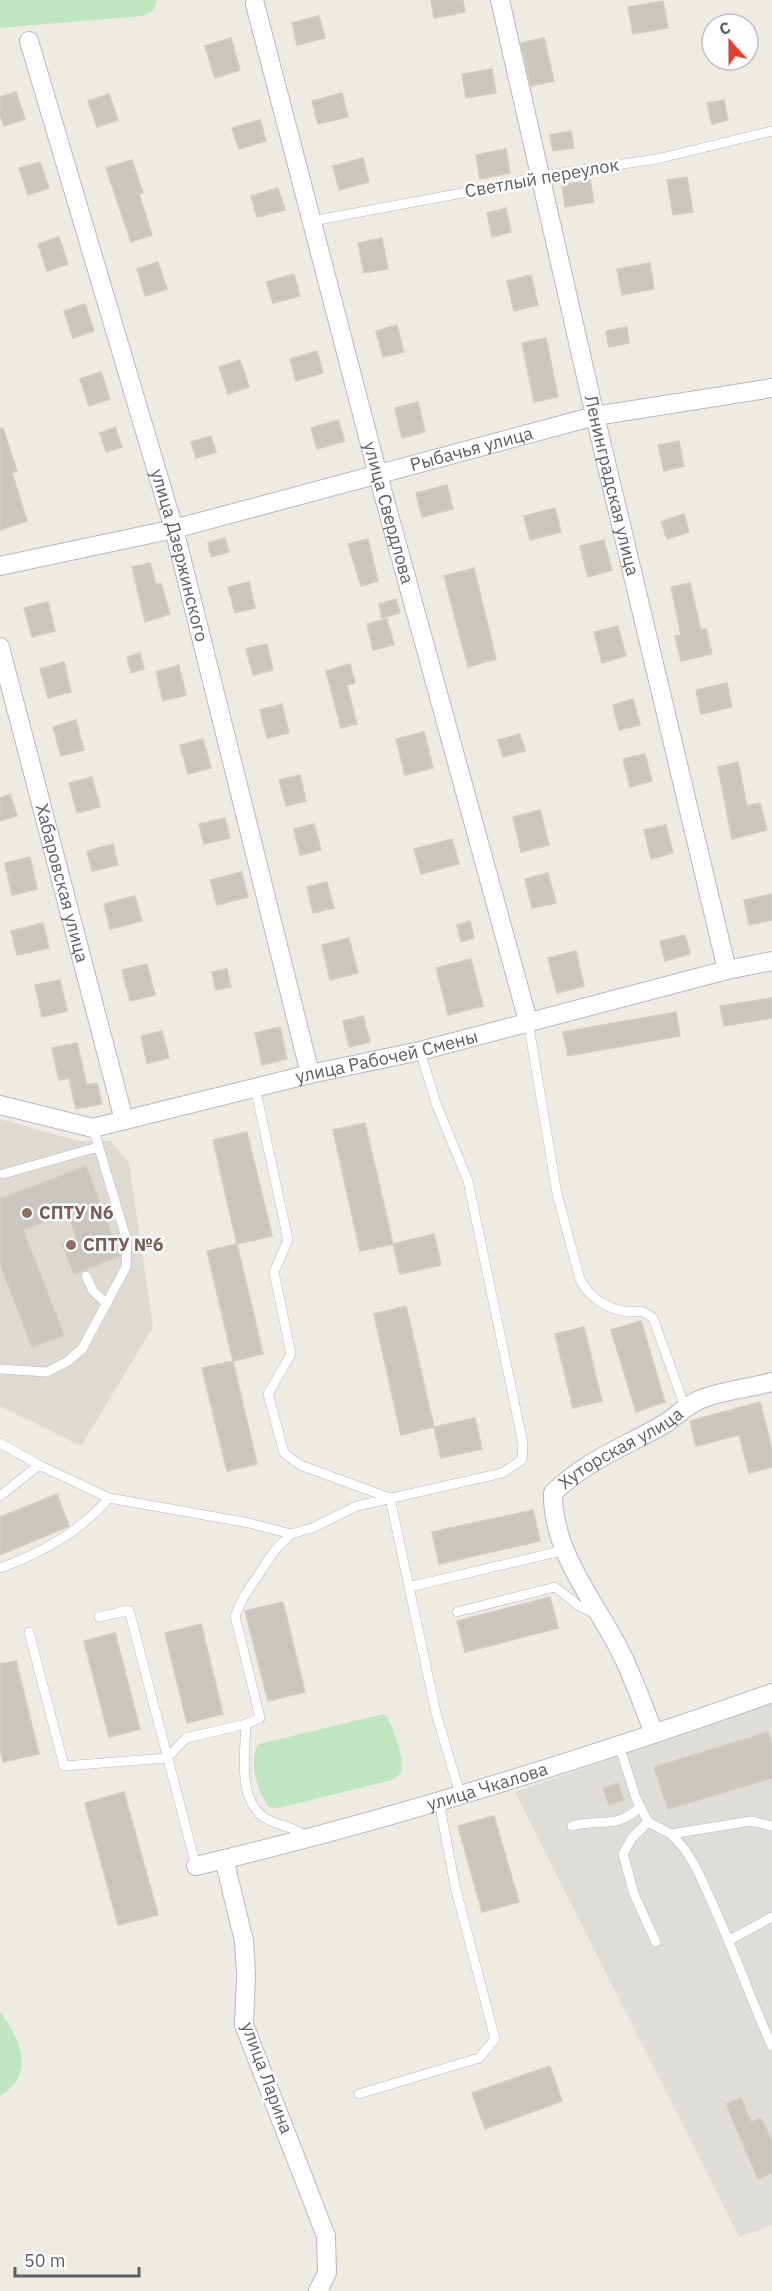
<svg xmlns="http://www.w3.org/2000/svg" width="772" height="2291" font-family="'IBM Plex Sans',sans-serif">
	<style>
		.industrial { fill: #dfddd7 }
		.education { fill: #dedad1 }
		.green { fill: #bfe6bf }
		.building { fill: #c9c6c0; stroke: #d2cdc1; stroke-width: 1.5 }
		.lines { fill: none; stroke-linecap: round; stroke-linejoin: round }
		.lane-casing { stroke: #b5b8bd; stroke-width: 10 }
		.street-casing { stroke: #b5b8bd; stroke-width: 20 }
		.lane { stroke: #fff; stroke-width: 9 }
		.street { stroke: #fff; stroke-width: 18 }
		.education-dot { fill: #8d6e63; stroke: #fff; stroke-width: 2 }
		.labels { text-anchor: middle; stroke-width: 5; stroke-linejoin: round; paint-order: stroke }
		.street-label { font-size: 18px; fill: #5b5f64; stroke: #fff }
		.education-label { font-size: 18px; font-weight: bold; fill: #785e54; stroke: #fff; text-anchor: start }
	</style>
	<rect width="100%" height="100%" fill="#eeebe3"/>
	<path class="industrial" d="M772,1703v522l-33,12 -224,-445z"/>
	<path class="education" d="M0,1119l78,22h33l18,22 24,164 -72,119 -81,-40z"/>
	<path class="green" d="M0,0h157l-4,11 -11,5 -142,12z
		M384,1714c8,8 23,49 16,60 -2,2 -5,4 -8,6l-113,28 -10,-1c-11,-13 -22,-50 -10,-63z
		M0,2012c21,28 36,62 0,84z"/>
	<path class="building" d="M431,0h32l2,12 -31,6z
		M663,1l5,27 -35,6 -5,-27z
		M319,16l6,22 -28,7 -5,-22z
		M231,38l9,32 -25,8 -10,-32z
		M544,38l10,43 -23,5 -10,-43z
		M492,69l4,24 -30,5 -4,-24z
		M16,92l9,27 -21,7 -4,-11v-18z
		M342,93l6,24 -30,7 -6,-23z
		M109,94l9,26 -21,7 -9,-26z
		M724,100l4,20 -16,4 -5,-21z
		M260,120l6,21 -27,8 -7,-21z
		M571,131l3,17 -21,3 -3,-16z
		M506,149l4,24 -30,6 -4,-24z
		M363,158l6,24 -30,8 -6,-24z
		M132,160l11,33 -4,1 13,41 -21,7 -25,-74z
		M40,162l9,26 -21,7 -9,-27z
		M687,177l6,35 -20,3 -6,-35z
		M590,180l4,22 -29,5 -3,-22z
		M278,188l7,22 -28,7 -6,-21z
		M506,208l5,24 -19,5 -5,-24z
		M59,237l9,27 -21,7 -9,-27z
		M382,238l6,31 -24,4 -6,-30z
		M158,262l9,27 -22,7 -8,-27z
		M650,263l4,26 -32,6 -5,-26z
		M294,274l6,22 -27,7 -7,-21z
		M531,275l7,30 -24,6 -7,-30z
		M85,304l9,27 -21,7 -9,-27z
		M397,325l7,27 -21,5 -7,-26z
		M627,327l2,16 -20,4 -3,-16z
		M546,338l12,59 -24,5 -12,-59z
		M317,351l6,22 -27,8 -6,-22z
		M240,360l9,27 -21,7 -9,-27z
		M101,372l9,27 -21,7 -9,-27z
		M418,402l7,30 -23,6 -7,-30z
		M338,420l7,21 -28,8 -6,-21z
		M115,427l7,20 -16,5 -6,-19z
		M0,428h3l14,43 -5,2 15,48 -27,9z
		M211,436l5,16 -20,6 -5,-16z
		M679,441l5,25 -20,5 -6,-26z
		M447,485l6,24 -31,8 -6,-24z
		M555,508l6,24 -31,8 -6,-24z
		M684,514l5,18 -22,7 -6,-17z
		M225,538l4,14 -18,5 -3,-14z
		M368,539l10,42 -17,5 -13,-42z
		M604,540l8,30 -24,7 -8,-31z
		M150,563l6,21 5,-1 9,31 -25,8 -13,-55z
		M474,568l22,91 -28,8 -24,-91z
		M249,582l6,26 -20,5 -7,-26z
		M690,583l11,47 5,-1 6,25 -31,7 -6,-25 6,-1 -10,-48z
		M396,599l4,14 -18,5 -3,-14z
		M48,602l7,29 -23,6 -8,-29z
		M387,619l7,26 -21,5 -6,-26z
		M618,626l8,30 -24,7 -8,-31z
		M267,644l6,26 -20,5 -7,-26z
		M140,653l4,16 -13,4 -4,-16z
		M64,662l7,30 -23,6 -8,-29z
		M350,664l5,19 -8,2 10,39 -16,4 -15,-57z
		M179,665l7,30 -23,6 -7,-29z
		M727,683l5,24 -31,7 -5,-24z
		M633,699l7,26 -21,5 -6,-25z
		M282,704l7,29 -22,5 -7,-28z
		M76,720l8,30 -23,6 -8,-29z
		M424,732l9,36 -28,7 -9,-36z
		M520,734l5,17 -22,6 -5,-17z
		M203,739l8,29 -23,6 -8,-29z
		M645,754l7,27 -22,6 -7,-28z
		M738,762l9,44 13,-3 7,27 -35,9 -14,-72z
		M300,775l6,26 -20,5 -7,-26z
		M92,777l8,30 -23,6 -8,-30z
		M10,794l7,22 -17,5v-23z
		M540,810l9,35 -28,7 -8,-35z
		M225,818l5,20 -26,6 -5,-20z
		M314,824l7,26 -21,5 -6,-26z
		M666,825l7,28 -22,6 -7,-29z
		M452,839l7,25 -38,10 -7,-25z
		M113,844l5,21 -26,6 -5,-20z
		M30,857l7,32 -25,6 -7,-32z
		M242,872l6,25 -31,8 -7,-25z
		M548,873l8,30 -24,5 -7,-29z
		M327,882l7,26 -21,5 -6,-26z
		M772,894v26l-23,5 -5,-25z
		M135,896l7,25 -32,8 -6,-25z
		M470,921l4,17 -13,4 -4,-17z
		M43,923l6,25 -32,7 -6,-24z
		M685,935l5,19 -25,7 -5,-20z
		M349,938l9,35 -28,7 -8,-35z
		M576,951l8,35 -27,7 -9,-35z
		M471,959l12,47 -35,9 -12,-47z
		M147,964l8,31 -25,6 -8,-31z
		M227,969l4,18 -15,3 -4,-18z
		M60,980l7,31 -25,6 -7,-32z
		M772,998v20l-48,8 -4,-20z
		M676,1012l4,24 -112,20 -5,-24z
		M363,1016l7,26 -21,5 -6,-26z
		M280,1027l7,32 -25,6 -7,-32z
		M162,1031l7,27 -22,5 -6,-27z
		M77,1043l10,42 10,-2 5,21 -26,5 -7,-31 -10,2 -7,-32z
		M365,1123l28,121 -33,7 -27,-121z
		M247,1132l25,104 -35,8 -24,-104z
		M86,1166l34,90 -46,18 -12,-30 15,-6 -10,-25 -44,17 41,105 -32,12 -32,-83v-65z
		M434,1234l7,31 -41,9 -7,-30z
		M237,1244l26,110 -30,7 -26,-110z
		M406,1306l28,121 -33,8 -27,-121z
		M641,1321l24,81 -29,10 -25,-82z
		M584,1327l18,74 -29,7 -18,-74z
		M233,1361l24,103 -30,7 -25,-103z
		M760,1402l12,47v18l-23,6 -10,-38 -43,11 -6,-25z
		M475,1418l7,31 -41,9 -7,-31z
		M57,1494l12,32 -69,29v-38z
		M533,1510l7,31 -101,23 -7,-32z
		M550,1597l8,31 -93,24 -8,-31z
		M283,1602l22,90 -37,9 -23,-90z
		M201,1624l22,90 -36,9 -22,-90z
		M115,1633l25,96 -31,8 -25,-96z
		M16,1661l23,93 -36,8 -3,-14v-84z
		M768,1732l4,12v34l-104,31 -14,-42z
		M618,1783l6,17 -15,5 -6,-17z
		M124,1792l34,123 -40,10 -33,-122z
		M494,1816l25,86 -37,10 -24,-86z
		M550,2066l12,35 -77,28 -13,-36z
		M741,2098l10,24 10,-4 11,24v31l-14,6 -32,-75z"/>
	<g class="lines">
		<defs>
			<path id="lane" d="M312,221l177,-33 52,-12 116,-17 115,-28
				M528,1021l29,173 23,85c11,23 37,36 62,32l11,7 32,89
				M255,1087l33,153 -14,32 17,82 -23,40 16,59 16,12 90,33 46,215 24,81
				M3,1174l95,-27
				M86,1276l7,15 14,13
				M0,1369l47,3 21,-11 14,-12 44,-82 1,-26 -34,-113
				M0,1443l39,22 70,33 140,25 42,11
				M0,1496l39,-31
				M0,1568c42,-15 80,-36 109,-70
				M409,1587l156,-37
				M457,1612l98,-25 24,19 15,7
				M99,1617l30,-7 67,256
				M29,1632l35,134 103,-8 19,-20 60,-14c-1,27 -9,76 19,94 15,9 28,7 42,20
				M246,1724l14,-6 -25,-102 8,-18 32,-48 16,-16 21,-6 45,-22 145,-33 20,-13 1,-16 -55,-263 -31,-75 -17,-55
				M619,1745l17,53 12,24 23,12 80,-13 21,5
				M648,1822l-16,16 -9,16 11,40 22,48
				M572,1826c28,-8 44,4 68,-19
				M671,1834c19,18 28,39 38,62 23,49 40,100 63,150
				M730,1940l42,-23
				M359,2094l120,-36 16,-19 -40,-153 -16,-85"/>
			<g id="street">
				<path id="s1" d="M500,0l95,416 132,554"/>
				<path id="s2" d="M255,4l123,471 150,546"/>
				<path id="s3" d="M29,41l145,488 136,545"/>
				<path id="s4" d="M0,566l174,-37 421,-113 177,-28"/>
				<path id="s5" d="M0,647l124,473"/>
				<path id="s6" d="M0,1105l93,23 217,-54 110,-23 307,-81 45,-9"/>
				<path id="s7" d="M654,1734c-10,-27 -20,-55 -33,-81 -25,-51 -69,-100 -68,-160 35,-34 72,-46 113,-70 13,-9 23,-20 38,-25 22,-8 46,-10 68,-16"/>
				<path d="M224,1859l20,82 2,34 -2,50 82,211 1,37 -9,18"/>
				<path id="s8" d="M196,1866c195,-46 387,-106 576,-173"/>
			</g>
		</defs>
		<use href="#lane" class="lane-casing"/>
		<use href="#street" class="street-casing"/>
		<use href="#lane" class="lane"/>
		<use href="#street" class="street"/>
	</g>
	<g class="education-dot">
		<circle cx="27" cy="1213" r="6"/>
		<circle cx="71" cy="1245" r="6"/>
	</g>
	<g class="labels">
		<g class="street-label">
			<text transform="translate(542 178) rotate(-10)" y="6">Светлый переулок</text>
			<text dy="6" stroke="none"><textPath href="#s4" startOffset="486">Рыбачья улица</textPath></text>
			<text dy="6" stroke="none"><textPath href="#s1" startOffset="498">Ленинградская улица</textPath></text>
			<text dy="6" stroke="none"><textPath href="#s2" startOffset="526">улица Свердлова</textPath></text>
			<text dy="6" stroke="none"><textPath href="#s3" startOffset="536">улица Дзержинского</textPath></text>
			<text dy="6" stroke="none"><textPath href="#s5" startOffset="244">Хабаровская улица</textPath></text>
			<text dy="6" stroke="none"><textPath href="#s6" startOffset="398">улица Рабочей Смены</textPath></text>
			<text dy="6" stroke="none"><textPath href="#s7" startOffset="345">Хуторская улица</textPath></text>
			<text dy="6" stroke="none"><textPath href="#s8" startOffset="302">улица Чкалова</textPath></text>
			<text transform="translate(267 2078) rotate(70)" y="6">улица Ларина</text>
		</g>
		<g class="education-label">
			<text x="39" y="1219">СПТУ N6</text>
			<text x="83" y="1251">СПТУ №6</text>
		</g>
	</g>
	<g transform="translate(730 42) rotate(339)"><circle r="28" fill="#ffffff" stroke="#bdbfc1" stroke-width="1.5"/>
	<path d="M0-4.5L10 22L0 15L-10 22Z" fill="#ea3c2c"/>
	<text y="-9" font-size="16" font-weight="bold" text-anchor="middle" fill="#5b5f64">С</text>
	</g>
	<path d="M15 2267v9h124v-9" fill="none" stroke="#5b5f64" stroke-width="3"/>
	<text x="24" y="2267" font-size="18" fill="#5b5f64" stroke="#ffffff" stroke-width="4.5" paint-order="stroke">50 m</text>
</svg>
